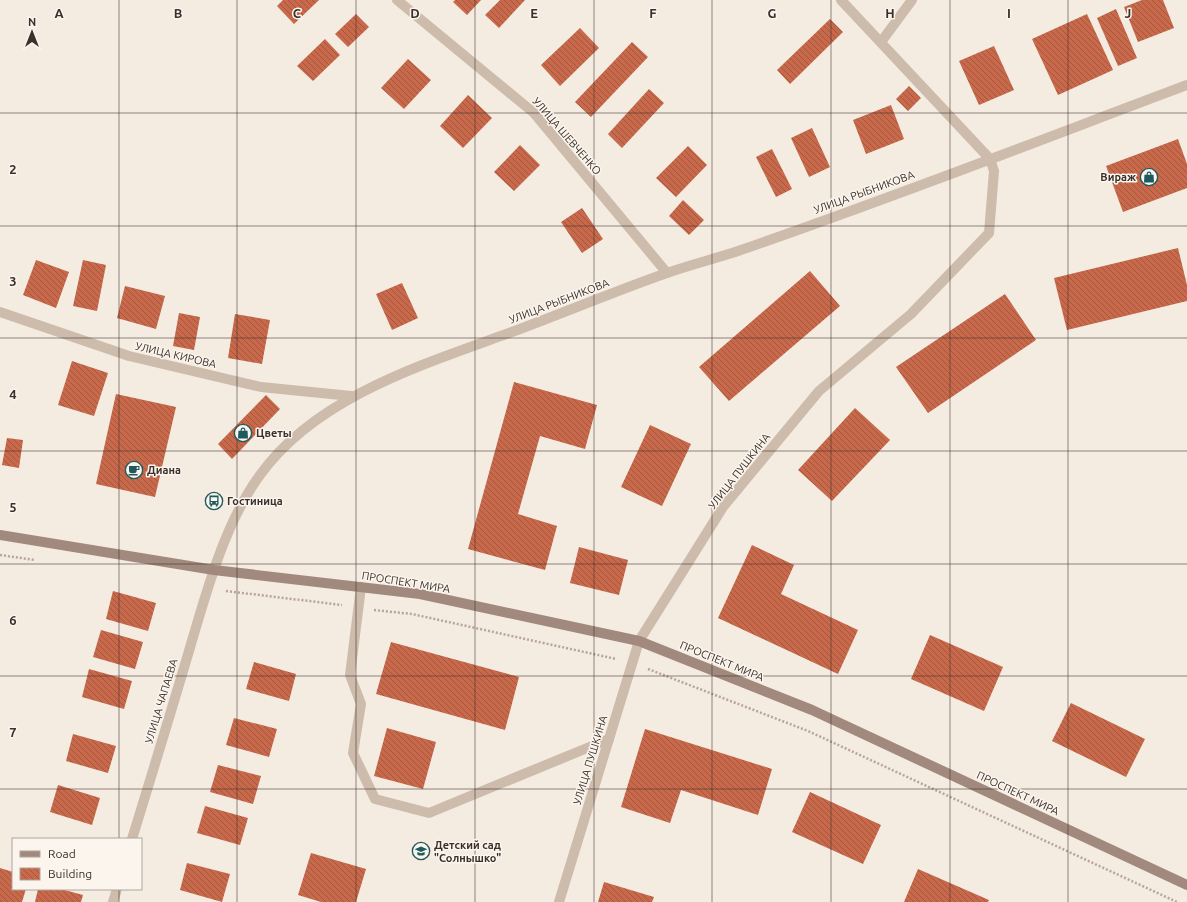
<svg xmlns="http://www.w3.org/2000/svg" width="1187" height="902" font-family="Ubuntu,sans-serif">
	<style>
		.building { fill: url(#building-back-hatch) }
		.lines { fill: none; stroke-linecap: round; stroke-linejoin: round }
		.path { stroke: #b9a596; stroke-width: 2.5; stroke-dasharray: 2 2; stroke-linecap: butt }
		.service { stroke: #cdbbac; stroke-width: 10 }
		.minor { stroke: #cdbbac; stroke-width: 10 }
		.tertiary { stroke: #cdbbac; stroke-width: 10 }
		.secondary { stroke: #a18a7d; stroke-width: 10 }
		.grid { fill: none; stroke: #3b302b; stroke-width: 1; stroke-opacity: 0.55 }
		.labels { text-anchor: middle; stroke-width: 3; stroke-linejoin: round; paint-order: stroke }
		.street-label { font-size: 11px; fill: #3b302b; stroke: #fbf5ee }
		.poi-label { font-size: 11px; font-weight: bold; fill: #3b302b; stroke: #fbf5ee; text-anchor: start }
		.grid-label { font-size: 13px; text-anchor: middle; font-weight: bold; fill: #3b302b; stroke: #fbf5ee; stroke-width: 3; stroke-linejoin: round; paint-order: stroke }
	</style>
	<defs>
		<pattern id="building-back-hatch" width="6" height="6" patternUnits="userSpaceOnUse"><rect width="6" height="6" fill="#c8694b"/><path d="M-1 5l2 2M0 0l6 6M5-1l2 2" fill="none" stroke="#a4573f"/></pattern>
	</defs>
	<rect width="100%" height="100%" fill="#f4ebe1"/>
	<path class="building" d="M283,0h36l-25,24 -17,-18z
		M455,0h26l-14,15 -14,-13z
		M500,0h25l-26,28 -14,-13z
		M1142,0h21l11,28 -36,14 -14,-35z
		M1116,9l21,49 -19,8 -21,-48z
		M356,14l13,13 -21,20 -13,-13z
		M1087,14l26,56 -55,25 -26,-56z
		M830,19l13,13 -53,52 -13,-14z
		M580,28l19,20 -39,38 -19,-21z
		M325,39l15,16 -27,26 -16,-15z
		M632,42l16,15 -57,60 -16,-15z
		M994,46l20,44 -35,15 -20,-44z
		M408,59l23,21 -27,29 -23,-21z
		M909,86l12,12 -13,13 -12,-12z
		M649,89l15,14 -42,45 -14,-14z
		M468,95l24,23 -29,30 -23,-22z
		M891,105l13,34 -38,15 -13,-34z
		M812,128l18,39 -21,10 -18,-39z
		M1178,139l9,25v24l-64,24 -17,-46z
		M520,145l20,20 -26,26 -20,-19z
		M688,146l19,19 -31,32 -20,-19z
		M772,149l20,40 -16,8 -20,-40z
		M683,200l21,20 -15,15 -20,-19z
		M582,208l21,31 -21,14 -21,-31z
		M1178,248l9,37v16l-120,29 -13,-52z
		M36,260l33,12 -13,36 -33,-13z
		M83,260l23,5 -9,46 -24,-5z
		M810,271l30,35 -111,95 -30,-34z
		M402,283l16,35 -26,12 -16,-36z
		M125,286l40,10 -9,33 -39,-11z
		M1005,294l31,46 -108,73 -32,-46z
		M179,313l21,4 -6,33 -21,-4z
		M235,314l35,6 -8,44 -34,-6z
		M72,361l36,12 -14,43 -36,-11z
		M514,382l83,23 -12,44 -45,-13 -22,78 39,12 -12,44 -77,-21z
		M116,394l60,13 -21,90 -59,-13z
		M266,395l14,14 -48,50 -14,-15z
		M855,408l35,32 -58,61 -34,-31z
		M650,425l41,19 -29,62 -41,-19z
		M7,438l16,2 -4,28 -17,-3z
		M752,545l42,20 -13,29 77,36 -20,44 -120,-56z
		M579,547l49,13 -9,35 -49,-12z
		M113,591l43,12 -8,28 -42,-12z
		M101,630l42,12 -8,27 -42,-12z
		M930,635l73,32 -19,44 -73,-32z
		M391,642l128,35 -14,53 -129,-36z
		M254,662l42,12 -7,27 -43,-12z
		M89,669l43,12 -8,28 -42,-12z
		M1071,703l74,36 -19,38 -74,-36z
		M234,718l43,11 -8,28 -43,-12z
		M387,728l49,14 -13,47 -49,-13z
		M645,729l127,40 -14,46 -77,-25 -11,33 -49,-16z
		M73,734l43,12 -8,27 -42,-12z
		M218,765l43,11 -8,28 -43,-12z
		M58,785l42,13 -8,27 -42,-13z
		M810,792l71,33 -18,39 -71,-32z
		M205,806l43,12 -8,27 -43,-12z
		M311,853l55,16 -10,33h-35l-23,-7z
		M187,863l43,11 -8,28 -42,-12z
		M0,868l13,4v17h13l-4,13h-22z
		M918,869l71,31 -1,2h-84z
		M604,882l50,15 -2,5h-54z
		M38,889h23l22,6 -2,7h-46z"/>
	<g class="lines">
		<path class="path" d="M0,555l35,5
			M226,591l116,14
			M374,610l38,4 204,45
			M648,669l160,62 369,171"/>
		<path class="service" d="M361,587l-11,88 11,29 -8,49 22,46 54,14 180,-74"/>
		<path class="minor" d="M397,0l137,113 133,160
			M881,42l31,-42
			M0,312l129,44 132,31 90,9
			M559,902l80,-261 84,-134 96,-116 92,-77 78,-81 5,-62 -4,-12 -149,-159"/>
		<path class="tertiary" d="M132,839c20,-65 40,-130 59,-195 17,-57 34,-121 69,-169 58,-81 171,-113 260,-146 48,-18 96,-38 144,-55 25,-9 50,-15 74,-23 151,-52 300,-110 449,-166
			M113,902l4,-13"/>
		<path class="secondary" d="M0,535l214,35 206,24 219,47 173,69 375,175"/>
	</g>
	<path class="grid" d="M119,0v839M237,0v902M356,0v902M475,0v902M594,0v902M712,0v902M831,0v902M950,0v902M1068,0v902M0,113h1187M0,226h1187M0,338h1187M0,451h1187M0,564h1187M0,676h1187M0,789h1187M119,889v13"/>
	<defs>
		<symbol id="shop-ring" viewBox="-11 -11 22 22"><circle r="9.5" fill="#fbf5ee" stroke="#1f5a5e" stroke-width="1.5"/><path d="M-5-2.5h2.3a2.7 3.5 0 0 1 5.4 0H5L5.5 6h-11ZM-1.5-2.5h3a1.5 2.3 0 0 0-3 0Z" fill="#1f5a5e"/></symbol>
		<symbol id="cafe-ring" viewBox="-11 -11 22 22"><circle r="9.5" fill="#fbf5ee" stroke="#1f5a5e" stroke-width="1.5"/><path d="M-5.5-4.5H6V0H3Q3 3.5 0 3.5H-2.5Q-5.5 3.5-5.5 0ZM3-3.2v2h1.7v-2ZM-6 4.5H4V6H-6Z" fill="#1f5a5e"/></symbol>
		<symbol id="bus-ring" viewBox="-11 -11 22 22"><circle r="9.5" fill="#fbf5ee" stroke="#1f5a5e" stroke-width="1.5"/><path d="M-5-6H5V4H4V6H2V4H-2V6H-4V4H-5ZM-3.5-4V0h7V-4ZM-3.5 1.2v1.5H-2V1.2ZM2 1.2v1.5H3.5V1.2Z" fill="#1f5a5e"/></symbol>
		<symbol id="school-ring" viewBox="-11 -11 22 22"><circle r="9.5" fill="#fbf5ee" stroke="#1f5a5e" stroke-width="1.5"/><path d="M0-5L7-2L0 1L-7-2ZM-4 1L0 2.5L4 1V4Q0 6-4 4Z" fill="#1f5a5e"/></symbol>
	</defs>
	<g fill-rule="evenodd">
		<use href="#shop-ring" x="1139" y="167" width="20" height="20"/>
		<use href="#shop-ring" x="233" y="423" width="20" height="20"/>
		<use href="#cafe-ring" x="124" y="460" width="20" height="20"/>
		<use href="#bus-ring" x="204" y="491" width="20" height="20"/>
		<use href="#school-ring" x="411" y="841" width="20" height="20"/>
	</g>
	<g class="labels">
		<g class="street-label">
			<text transform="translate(567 136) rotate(49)" y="4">УЛИЦА ШЕВЧЕНКО</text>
			<text transform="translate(864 192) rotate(-20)" y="4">УЛИЦА РЫБНИКОВА</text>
			<text transform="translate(559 301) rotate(-21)" y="4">УЛИЦА РЫБНИКОВА</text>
			<text transform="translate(176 355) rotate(13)" y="4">УЛИЦА КИРОВА</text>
			<text transform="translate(739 471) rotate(-52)" y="4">УЛИЦА ПУШКИНА</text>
			<text transform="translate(406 582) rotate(9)" y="4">ПРОСПЕКТ МИРА</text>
			<text transform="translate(722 661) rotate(22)" y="4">ПРОСПЕКТ МИРА</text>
			<text transform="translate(161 701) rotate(-73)" y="4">УЛИЦА ЧАПАЕВА</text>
			<text transform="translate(590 760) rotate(-73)" y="4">УЛИЦА ПУШКИНА</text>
			<text transform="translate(1018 793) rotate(25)" y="4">ПРОСПЕКТ МИРА</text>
		</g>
		<g class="poi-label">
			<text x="1136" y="181" text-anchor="end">Вираж</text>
			<text x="256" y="437">Цветы</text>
			<text x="147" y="474">Диана</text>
			<text x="227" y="505">Гостиница</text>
			<text x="434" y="849">Детский сад<tspan x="434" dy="13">"Солнышко"</tspan></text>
		</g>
	</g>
	<g class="grid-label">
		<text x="59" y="18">A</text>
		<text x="178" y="18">B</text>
		<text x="297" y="18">C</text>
		<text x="415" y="18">D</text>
		<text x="534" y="18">E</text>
		<text x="653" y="18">F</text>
		<text x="772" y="18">G</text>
		<text x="890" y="18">H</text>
		<text x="1009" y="18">I</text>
		<text x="1128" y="18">J</text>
		<text x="13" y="174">2</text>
		<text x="13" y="286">3</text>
		<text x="13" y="399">4</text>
		<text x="13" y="512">5</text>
		<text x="13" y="625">6</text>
		<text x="13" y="737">7</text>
	</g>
	<rect x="12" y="838" width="130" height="52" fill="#fbf5ee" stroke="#aea6a0"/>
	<rect x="20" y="851" width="20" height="6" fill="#a18a7d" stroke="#aea6a0"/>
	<text x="48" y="858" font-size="12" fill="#3b302b">Road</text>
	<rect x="20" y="868" width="20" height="12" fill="url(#building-back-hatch)" stroke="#aea6a0"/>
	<text x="48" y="878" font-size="12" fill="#3b302b">Building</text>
	<g transform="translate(32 32)" stroke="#fbf5ee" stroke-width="3" paint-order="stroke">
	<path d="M0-3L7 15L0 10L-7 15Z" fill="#3b302b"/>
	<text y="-6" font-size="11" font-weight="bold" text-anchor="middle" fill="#3b302b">N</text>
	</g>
</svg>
